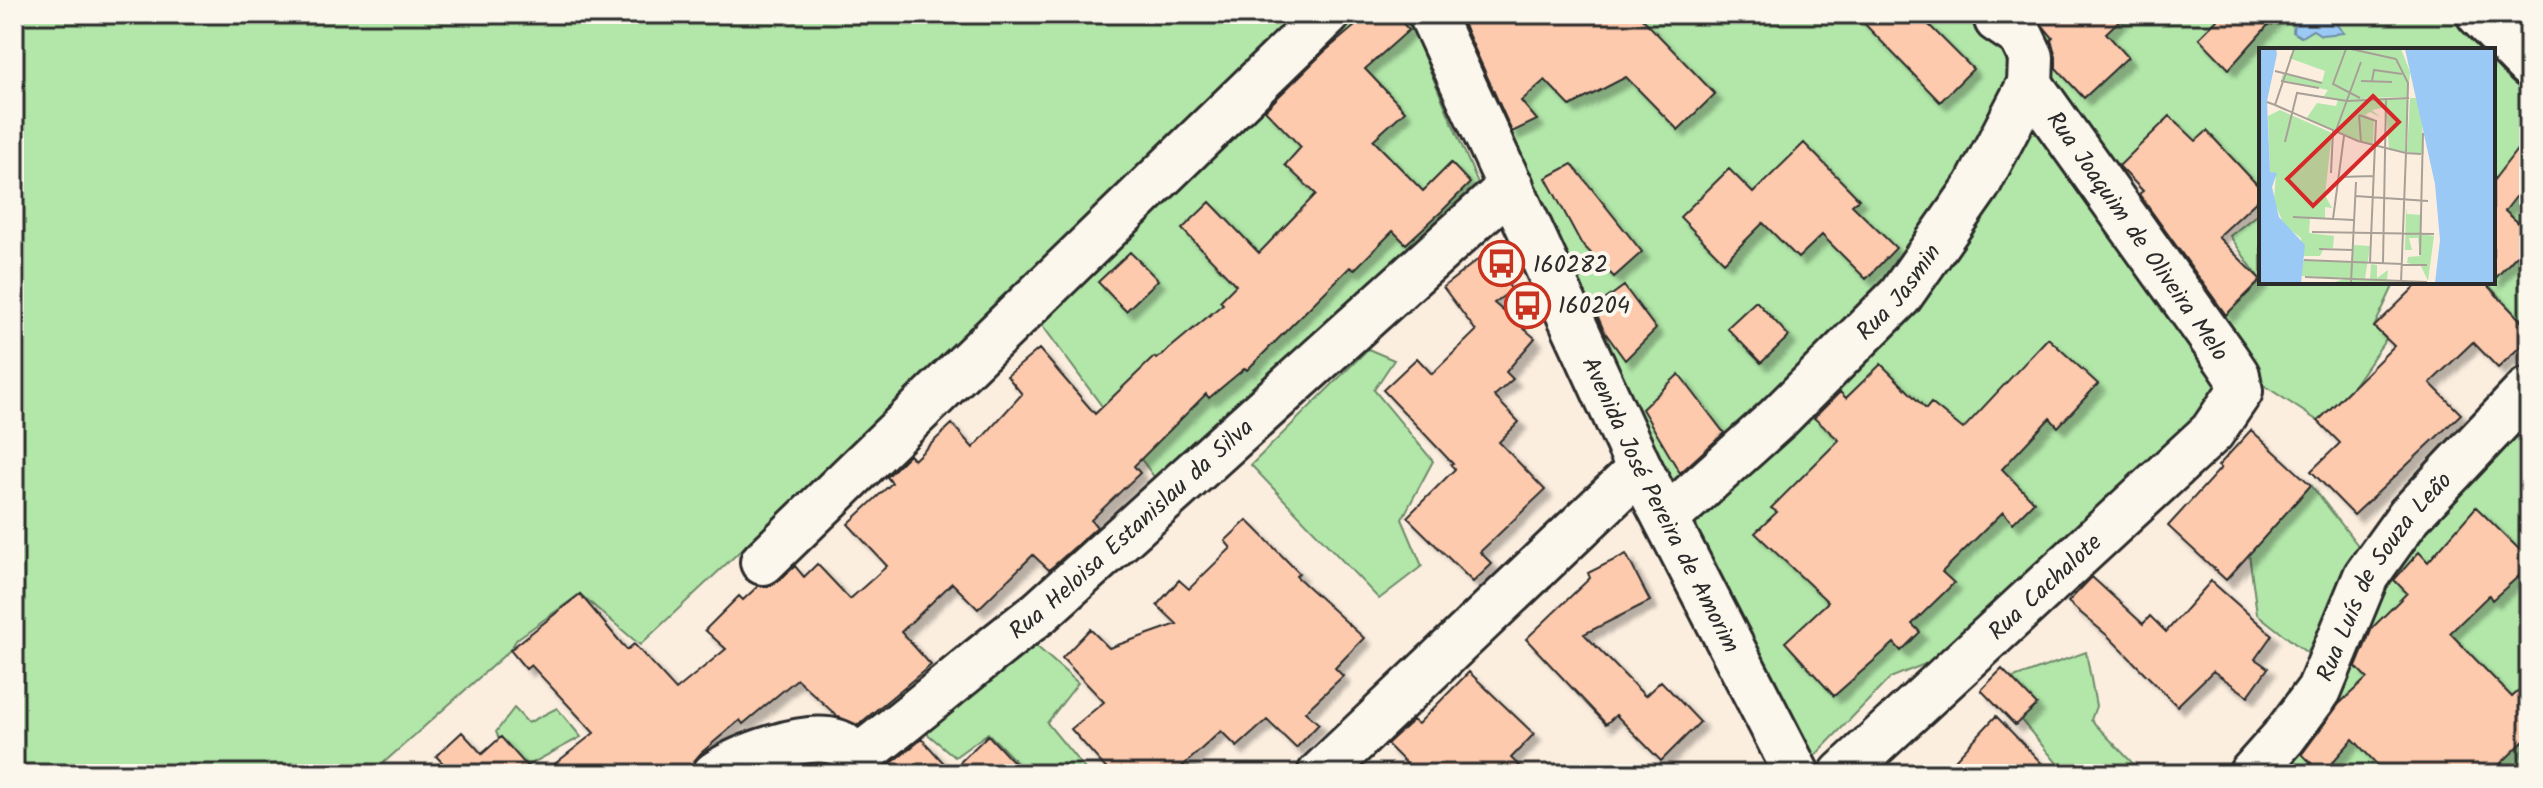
<svg xmlns="http://www.w3.org/2000/svg" width="2543" height="788" font-family="Kalam,sans-serif">
	<style>
		.green { fill: #b2e7a9; stroke: #6e896a; stroke-width: 2 }
		.water { fill: #9bc9f6; stroke: #6e8aa5; stroke-width: 2 }
		.building { fill: #fdcaad; stroke: #2b2b2b; stroke-width: 2; filter: url(#shadow) }
		.lines { fill: none; stroke-linecap: round; stroke-linejoin: round }
		.minor-casing { stroke: #2b2b2b; stroke-width: 50 }
		.major-casing { stroke: #2b2b2b; stroke-width: 50 }
		.minor { stroke: #fbf7ec; stroke-width: 44 }
		.major { stroke: #fbf7ec; stroke-width: 44 }
		.labels { text-anchor: middle; stroke-width: 8; stroke-linejoin: round; paint-order: stroke }
		.street-label { font-size: 24px; fill: #2b2b2b; stroke: #fbf7ec }
		.poi-label { font-size: 24px; fill: #2b2b2b; stroke: #fbf7ec; text-anchor: start }
		.inset-road { fill: none; stroke: #a8a097; stroke-width: 2 }
		.view { fill: #d62828; fill-opacity: 0.15; stroke: #d62828; stroke-width: 4 }
		.inset-edge { fill: none; stroke: #2b2b2b; stroke-width: 4 }
	</style>
	<defs>
		<filter id="shadow"><feDropShadow dx="7" dy="7" stdDeviation="2" flood-color="#0004"/></filter>
	</defs>
	<rect width="100%" height="100%" fill="#fbeedf"/>
	<filter id="ink" filterUnits="userSpaceOnUse"><feTurbulence type="fractalNoise" baseFrequency=".0125" numOctaves="2"/><feDisplacementMap in="SourceGraphic" scale="16" xChannelSelector="R" yChannelSelector="G"/><feConvolveMatrix kernelMatrix="1 2 1 2 8 2 1 2 1" color-interpolation-filters="sRGB"/></filter>
	<g filter="url(#ink)">
		<path class="green" d="M14,14h1298l-672,631 -60,-51 -63,45 -7,11 -139,124h-357z
			M1353,14h53l73,172 -324,292 -121,-164z
			M1441,14h1029l59,60v257l-43,-49h7v-232h-232v143l-157,-31 123,226 -265,261 -72,29 -87,90 -136,-267z
			M2261,211v71h134l-21,45 12,12 -32,46 -36,36 -71,-47 -26,-55 40,-38 -31,-45z
			M1368,349l26,11 -20,30 59,71 -31,58 20,47 -43,33 -128,-134z
			M2529,404v370h-268l122,-205z
			M2311,485l49,63 -53,105 -50,-39 -8,-60z
			M1034,644l44,39 -31,40 42,51h-61l-40,-41 -33,24 -37,-31z
			M2086,652l10,54 -5,14 52,54h-77l-45,-54 15,-15 -25,-26z
			M514,708l14,15 29,-15 24,29 -56,30 -23,-22 -6,-13z"/>
		<path class="water" d="M2305,14h41l-10,10 8,9 -23,2 -8,-5 -12,7 -8,-5 1,-10z"/>
		<path class="building" d="M1369,14h25l15,16 -44,39 40,42 -32,29 50,51 28,-28 19,20 -28,28 -36,33 -13,-13 -39,39 -4,-3 -103,103 -2,-2 -36,30 -3,-4 -72,72 6,7 -49,47 6,7 -48,43 -16,-15 -55,54 -26,-26 -51,49 30,33 -73,60 -20,-8 -41,-38 -54,45 -3,-4 -39,33 -7,8 -6,13h-146l52,-41 -63,-68 -5,4 -16,-19 70,-56 47,56 7,-6 42,46 50,-41 -21,-19 34,-34 4,4 15,-14h12l10,-6 15,-14 9,11 13,-13 33,35 37,-33 -39,-42 44,-41 -5,-6 22,-22 5,5 38,-36 21,24 49,-54 -15,-18 32,-27 56,65 59,-57 3,2 66,-55 -3,-3 16,-16 -54,-56 28,-27 49,51 57,-59 -31,-29 16,-18 -36,-37 58,-57z
			M1459,14h179l77,80 -37,36 -52,-53 -56,29 -25,-26 -24,21 16,19 -25,12z
			M1855,14h63l55,55 -33,33z
			M2033,14h93l-20,19 22,24 -44,41 -28,-30v-11l-5,-17 2,-2z
			M2223,14h55l-49,55 -30,-31z
			M2170,116l26,25 11,-10 54,58v8l-43,40 43,43 -35,35 -87,-121 4,-3 -24,-25z
			M2529,134v46l-24,31 24,21v10l-36,39v-100z
			M1804,143l55,56 -7,6 44,43 -30,31 -44,-44 -24,23 -35,-35 -39,39 -44,-45 49,-48 24,24z
			M1572,164l70,88 -28,25 -33,-34 -35,-65z
			M1130,252l28,28 -32,31 -28,-29z
			M1485,254l27,36 -18,13 41,35 -29,34 7,7 -19,17 25,26 -20,20 46,48 -65,62 12,12 -19,18 -66,-65 48,-48 -4,-4 2,-1 -70,-74 34,-32 15,16 44,-43 -33,-44z
			M2420,282h64l45,47v9l-31,30 -25,-26 -43,41 31,31 -107,101 -43,-44 29,-28 -22,-22 76,-75 -20,-19z
			M1624,286l32,43 -31,31 -21,-29 -10,-23z
			M1756,301l33,35 -28,27 -34,-35z
			M2048,338l50,46 -40,43 -8,-9 -48,51 32,33 -21,21 -10,-11 -61,60 12,11 -42,41 8,8 -19,19 -7,-8 -60,53 -49,-54 43,-40 -73,-69 22,-21 -6,-4 68,-68 -25,-22 26,-26 6,6 35,-34 45,45 5,-6 32,26z
			M1679,374l45,59 -44,40 -38,-64z
			M2251,430l60,55 -85,95 -58,-54 53,-58 -3,-2z
			M2476,507l53,52v8l-37,33 -3,-5 -39,38 62,64 17,-16v55l-39,38h-104l-33,-35 -31,35 -20,-20 37,-50 28,-26 -11,-11 16,-39 35,-35 -13,-13 25,-28 9,10z
			M1247,520l52,53 -3,3 68,62 -29,30 8,8 -38,36 14,12 -23,24 -29,-28 -30,27 -16,-16 -47,43h-63l-40,-45 33,-27 -42,-44 28,-29 19,19 68,-24 -20,-19 22,-25 10,9 42,-41 -6,-7z
			M1626,554l24,47 -66,33 61,62 16,-15 39,41 -39,39 -45,-46 -10,9 -80,-85 64,-61 -2,-5z
			M2092,577l51,47 7,-8 16,16 45,-51 61,54 -17,24 13,9 -20,28 -35,-25 -36,35 -68,-69 -41,-35z
			M2002,669l35,36 -22,20 -34,-35z
			M1469,672l65,62 -23,24 17,16h-111l-30,-30 26,-24 5,4z
			M1996,716l56,58h-110z
			M462,732l20,22 19,-17 33,37h-81l-17,-18z
			M988,735l36,39h-127l-9,-8 34,-27 29,32z"/>
		<g class="lines">
			<defs>
				<g id="minor">
					<path d="M2479,14l50,51"/>
					<path id="s1" d="M1667,518l111,-100 122,-122 77,-110 53,-102 1,-27 -10,-21 -24,-16"/>
					<path d="M763,562l565,-548"/>
					<path id="s2" d="M715,774c26,-18 91,-42 122,-32 7,2 15,11 20,16 62,-47 120,-98 182,-145l472,-427"/>
					<path d="M1320,774l320,-305"/>
					<path id="s3" d="M1842,774l370,-342 28,-41 -3,-16 -10,-15 -197,-276"/>
					<path id="s4" d="M2251,774l32,-36 36,-48 47,-114 43,-60 120,-127"/>
				</g>
				<g id="major">
					<path id="s5" d="M1431,14l209,455 157,305"/>
				</g>
			</defs>
			<use href="#minor" class="minor-casing"/>
			<use href="#major" class="major-casing"/>
			<use href="#minor" class="minor"/>
			<use href="#major" class="major"/>
		</g>
	</g>
	<defs>
		<symbol id="bus-ring" viewBox="-11 -11 22 22"><circle r="9.5" fill="#fbf7ec" stroke="#c8321e" stroke-width="1.5"/><path d="M-5-6H5V4H4V6H2V4H-2V6H-4V4H-5ZM-3.5-4V0h7V-4ZM-3.5 1.2v1.5H-2V1.2ZM2 1.2v1.5H3.5V1.2Z" fill="#c8321e"/></symbol>
	</defs>
	<g fill-rule="evenodd">
		<use href="#bus-ring" x="1476" y="238" width="51" height="51"/>
		<use href="#bus-ring" x="1502" y="280" width="51" height="51"/>
	</g>
	<g class="labels">
		<g class="street-label">
			<text transform="translate(2138 236) rotate(55)" y="8">Rua Joaquim de Oliveira Melo</text>
			<text dy="8" stroke="none"><textPath href="#s1" startOffset="324">Rua Jasmin</textPath></text>
			<text dy="8" stroke="none"><textPath href="#s5" startOffset="542">Avenida José Pereira de Amorim</textPath></text>
			<text dy="8" stroke="none"><textPath href="#s2" startOffset="512">Rua Heloisa Estanislau da Silva</textPath></text>
			<text dy="8" stroke="none"><textPath href="#s4" startOffset="240">Rua Luís de Souza Leão</textPath></text>
			<text dy="8" stroke="none"><textPath href="#s3" startOffset="276">Rua Cachalote</textPath></text>
		</g>
		<g class="poi-label">
			<text x="1533" y="272">160282</text>
			<text x="1558" y="313">160204</text>
		</g>
	</g>
	<g transform="translate(2259 48)">
		<rect width="236" height="236" fill="#fbeedf"/>
		<path d="M36,1h106l9,23 -2,25 -46,1 46,1 -3,53 -16,-2 -3,-43 -14,3 8,7 -10,-5 -5,3 9,4 -1,27 -67,-27 11,-16 19,3 2,-6 -14,-4 4,-6 -47,-10 2,-6 39,8 3,-11 -36,-13zM151,50h7l4,14 3,42 -17,-2zM21,62l52,23 -7,62 7,13 -7,-1v11h-15l-1,15 25,3 -1,12h-9l-4,8h-18l-1,-18 -17,-13 -10,-24 2,-28h-6l-2,-57zM147,160l1,6 15,1 -1,19 13,2 -6,45 -7,-15 -14,-3 1,-6 12,-1 -2,-18h-9l3,12h-7zM95,197l16,1 -5,33h5l1,-15 6,1v13l11,-8 -1,10 12,3h-68l17,-5 -47,-2 1,-16 49,2z" fill="#b2e7a9"/>
		<path d="M0,1h17l1,5 -10,47 3,71 7,1 -5,14 7,30 26,28 -4,38h-42zM146,1h90v234h-60l5,-43 -5,-56z" fill="#9bc9f6"/>
		<path class="inset-road" d="M87,1l-13,35 27,14M92,1l45,10M137,11l12,24 -2,70 15,1M16,23l47,12M22,33l38,7M102,33l31,1M113,33l2,-11 28,4M8,54l8,3 19,-56M16,57l83,36 48,12 -5,130M100,67l17,6 -6,141M100,67l2,27M76,85l26,-71M26,94l12,-49 50,8 62,-3M72,125l2,-42M82,129l32,-1M96,148l73,5M34,169l61,3M74,171l11,-83M53,184l122,2M60,201l34,1M161,207l3,-122M45,212l123,5M124,215l3,-165M46,229l122,5M92,235l5,-101"/>
		<path class="view" d="M114,48l26,26 -86,84 -26,-27z"/>
		<rect width="236" height="236" class="inset-edge"/>
	</g>
	<rect width="2543" height="788" fill="none" stroke="#fbf7ec" stroke-width="48"/>
	<rect x="24" y="24" width="2495" height="740" fill="none" stroke="#2b2b2b" stroke-width="3" filter="url(#ink)"/>
</svg>
